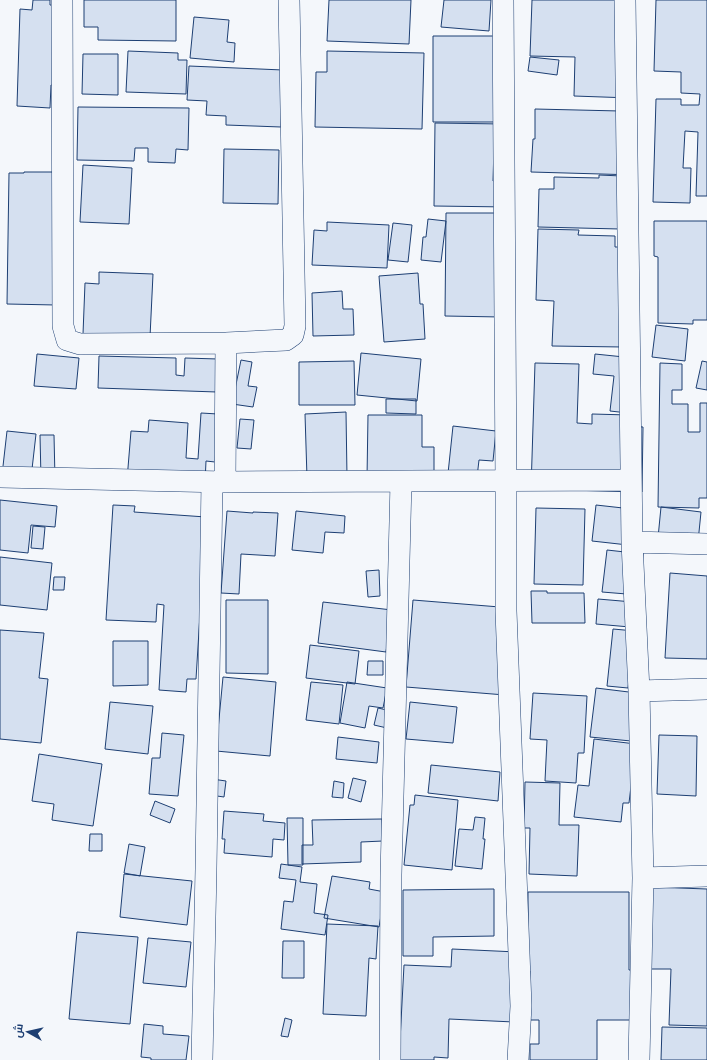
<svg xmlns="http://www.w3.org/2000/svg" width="707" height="1060" font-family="'Source Serif 4',Cairo,serif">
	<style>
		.building { fill: #d5e0f0; stroke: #1d3f73 }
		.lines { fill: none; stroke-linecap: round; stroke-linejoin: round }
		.minor-casing { stroke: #1d3f73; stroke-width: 22 }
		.minor { stroke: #f4f7fb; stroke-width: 21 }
	</style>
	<rect width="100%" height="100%" fill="#f4f7fb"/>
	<path class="building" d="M33,0h17v5l14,1 -8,79h-5l-1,23 -33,-2 3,-97 12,1z
		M84,0h92v41l-78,-1v-13h-14z
		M329,0h82l-2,44 -82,-3z
		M444,0h47l-2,31 -48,-4z
		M532,0h95l4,98 -57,-2 1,-39 -45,-1z
		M656,0h51v196h-11l2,-64 -13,-1 -2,37h8l-1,35 -37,-1 3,-103h25v6h18l1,-11 -19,-1v-21l-27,-1z
		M194,17l35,3 -2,22 8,1 -1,19 -44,-4z
		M433,36h62v86h-62z
		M128,51l50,2v7h9l-1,34 -60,-2z
		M327,51l97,2 -2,76 -107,-2 1,-55h11z
		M83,54h35v41l-36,-1z
		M530,57l29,3 -2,15 -29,-4z
		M189,66l94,4 -2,57 -55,-2v-9l-20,-1 1,-14 -20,-1z
		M78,107l111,1 -1,42 -12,-1 -1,14 -27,-1v-14h-13l-1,13 -57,-1z
		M535,109l85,2 16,64 -105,-3 2,-33h2z
		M435,123l68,1 -9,23 -1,34 17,1 -1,25 -75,-1z
		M224,149l55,1 -1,54 -55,-1z
		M83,165l49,3 -3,56 -49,-2z
		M24,172h37l-5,133 -49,-1 2,-131h15z
		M599,175l23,1 -2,53 -82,-2 1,-38h15v-12l45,1z
		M446,213h56l-1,104 -56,-1z
		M428,219l18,2 -5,41 -20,-2 2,-23h3z
		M654,221h53v99h-14v4l-35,-1v-66l-4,-1z
		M327,222l62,3 -2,43 -75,-3 2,-35 13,1z
		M393,223l19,2 -4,37 -20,-2z
		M538,229l41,1 -1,5 37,1v11h11l-3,100 -71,-1 2,-45 -18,-1z
		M99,272l54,2 -3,63 -67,-3 2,-51 14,1z
		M418,273l2,31h3l2,35 -41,3 -5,-66z
		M342,291l1,18h10l1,26 -41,1 -1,-43z
		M656,325l32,4 -3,32 -33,-4z
		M361,353l60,6 -4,42 -60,-6z
		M37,354l42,4 -3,31 -42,-3z
		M595,354l39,4 -6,55 -18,-2 4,-35 -21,-2z
		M99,356l77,2v17l8,1 1,-18 33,1 -1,33 -119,-4z
		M241,360l11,2 -4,24 9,1 -4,20 -21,-3z
		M354,361l1,44h-56v-43z
		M702,361l5,1v28l-11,-2z
		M535,363l44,1 -2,59 15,1v-10l37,1 -1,11 15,1 -1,65 -111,-3z
		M660,363l22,1v26h-10v14h16v28h12v-29h7v95h-8v10l-41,-1z
		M386,399h30v15l-30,-1z
		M346,412l1,65 -40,1 -2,-64z
		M201,413l17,1 -3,48 -9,-1 -1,22 -78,-3 4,-49 17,1 1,-12 39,3 -2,35 12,1z
		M368,415h54v32h12v24l-67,7z
		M240,419l14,1 -3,29 -14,-1z
		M453,426l43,5 -3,30 -14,-1 -3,26 -29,-3z
		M7,431l29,3 -5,44 -29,-3z
		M40,435h14l1,44h-14z
		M0,500l57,6 -2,21 -24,-2 -3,28 -28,-3z
		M113,505l22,1 -1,6 72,5 -10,162h-9l-1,13 -27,-2 5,-85 -7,-1 -1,18 -50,-2z
		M596,505l45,5 -4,36 -45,-5z
		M661,507l40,5 -4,40 -40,-4z
		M536,508l49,1 -2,76 -49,-1z
		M227,511l26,2v-1l25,1 -3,43 -34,-2 -2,40 -18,-1z
		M296,511l49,5 -1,17 -19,-1 -2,21 -31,-3z
		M33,526l12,1 -2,22 -12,-1z
		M607,550l36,4 -4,41 -37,-3z
		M0,557l52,6 -5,47 -47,-5z
		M379,570l1,26 -12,1 -2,-26z
		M670,573l37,3v83l-42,-1z
		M54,577h11l-1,13h-11z
		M531,591h16v2h37l1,30h-53z
		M598,599l35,3 -3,25 -34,-3z
		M226,600h42v74l-42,-1z
		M413,600l99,8 -7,87 -99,-8z
		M323,602l69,8 -6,42 -68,-9z
		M613,629l22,2 -7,57 -21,-2z
		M0,630l44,3 -5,45 9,1 -7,64 -41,-4z
		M113,641h35v44l-35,1z
		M310,645l49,6 -4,33 -49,-6z
		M368,661h15v14h-16z
		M223,677l53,5 -6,74 -54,-5z
		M311,682l32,3 -4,39 -33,-4z
		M347,682l40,6 -4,20 -14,-2 -4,22 -25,-5z
		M596,688l41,5 -6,48 -41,-4z
		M533,693l54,3 -3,57h-6l-2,30 -31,-2 2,-41 -17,-1z
		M110,702l43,4 -5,48 -43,-5z
		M410,702l47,5 -4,36 -47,-4z
		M378,708l13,3 -4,17 -13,-3z
		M162,733l22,2 -6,61 -29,-2 3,-36h8z
		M659,735l38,1 -1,60 -39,-2z
		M338,737l41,5 -2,21 -41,-4z
		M594,739l42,5 -7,59h-6l-2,19 -47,-5 4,-32 11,1z
		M39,754l63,10 -9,62 -41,-6 2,-16 -22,-3z
		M431,765l69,7 -2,29 -70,-8z
		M353,778l13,3 -5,21 -13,-4z
		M212,779l14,2 -2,16 -14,-2z
		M334,781l10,2 -1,15 -11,-1z
		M525,782l35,1 -1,42h20l-2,51 -48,-2 1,-46h-6z
		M415,795l43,5 -6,70 -48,-5 6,-60h4z
		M155,801l20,8 -5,14 -20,-8z
		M224,811l40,3 -1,7 22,2 -1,17 -11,-1 -1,18 -48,-4 1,-14h-3z
		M475,817l10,1 -2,21h2l-3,30 -27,-3 4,-37 14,1z
		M287,818h16v47h-15z
		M382,819l1,22 -22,1v20l-59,2v-19h11l-1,-25z
		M90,834h12v17h-13z
		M129,844l16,3 -5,29 -16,-3z
		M281,864l21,3 -2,15 17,2 -3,29 14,2 -3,20 -44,-6 3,-28 9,1 3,-22 -17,-2z
		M124,874l68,7 -5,44 -67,-8z
		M332,876l38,6 -1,7 16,3 -6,35 -55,-9z
		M652,887l55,2v137l-38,-1 2,-56h-21z
		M494,889v47l-61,1v19h-30v-66z
		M528,892h101v78h10v50h-42v40h-67v-16h9v-24h-9v-49h-2z
		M327,924l51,2 -2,33 -7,-1 -3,58 -43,-2z
		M77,932l61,5 -8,87 -61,-5z
		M148,938l43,4 -5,45 -43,-4z
		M283,941h21v37h-22z
		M452,949l65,3 -3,70 -65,-3 -1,39 -14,-1v3h-35l5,-95 47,2z
		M285,1018l7,2 -4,17 -7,-1z
		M144,1024l19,2v8l26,2 -3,24h-35v-2l-10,-1z
		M662,1027l45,1v32h-46z"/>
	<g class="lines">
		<defs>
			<path id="minor" d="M62,0l1,326 4,14 13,4 146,-1 60,-3 7,-5 2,-9 -6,-326
				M503,0l3,481v130l15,395 -3,54
				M625,0l7,542 7,149 4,187 -4,182
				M0,477l225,5 406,-2
				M225,482l1,-139
				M632,542l75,2
				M639,691l68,-2
				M643,878l64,-2
				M202,1060l4,-191 6,-387
				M390,1060l1,-185 10,-393"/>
		</defs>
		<use href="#minor" class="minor-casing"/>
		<use href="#minor" class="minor"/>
	</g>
	<g transform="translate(28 1032) rotate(278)" stroke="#f4f7fb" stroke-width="3" paint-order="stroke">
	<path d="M0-3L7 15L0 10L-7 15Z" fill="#1d3f73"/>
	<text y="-6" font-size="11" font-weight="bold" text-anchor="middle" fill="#1d3f73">ش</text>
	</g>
</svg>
